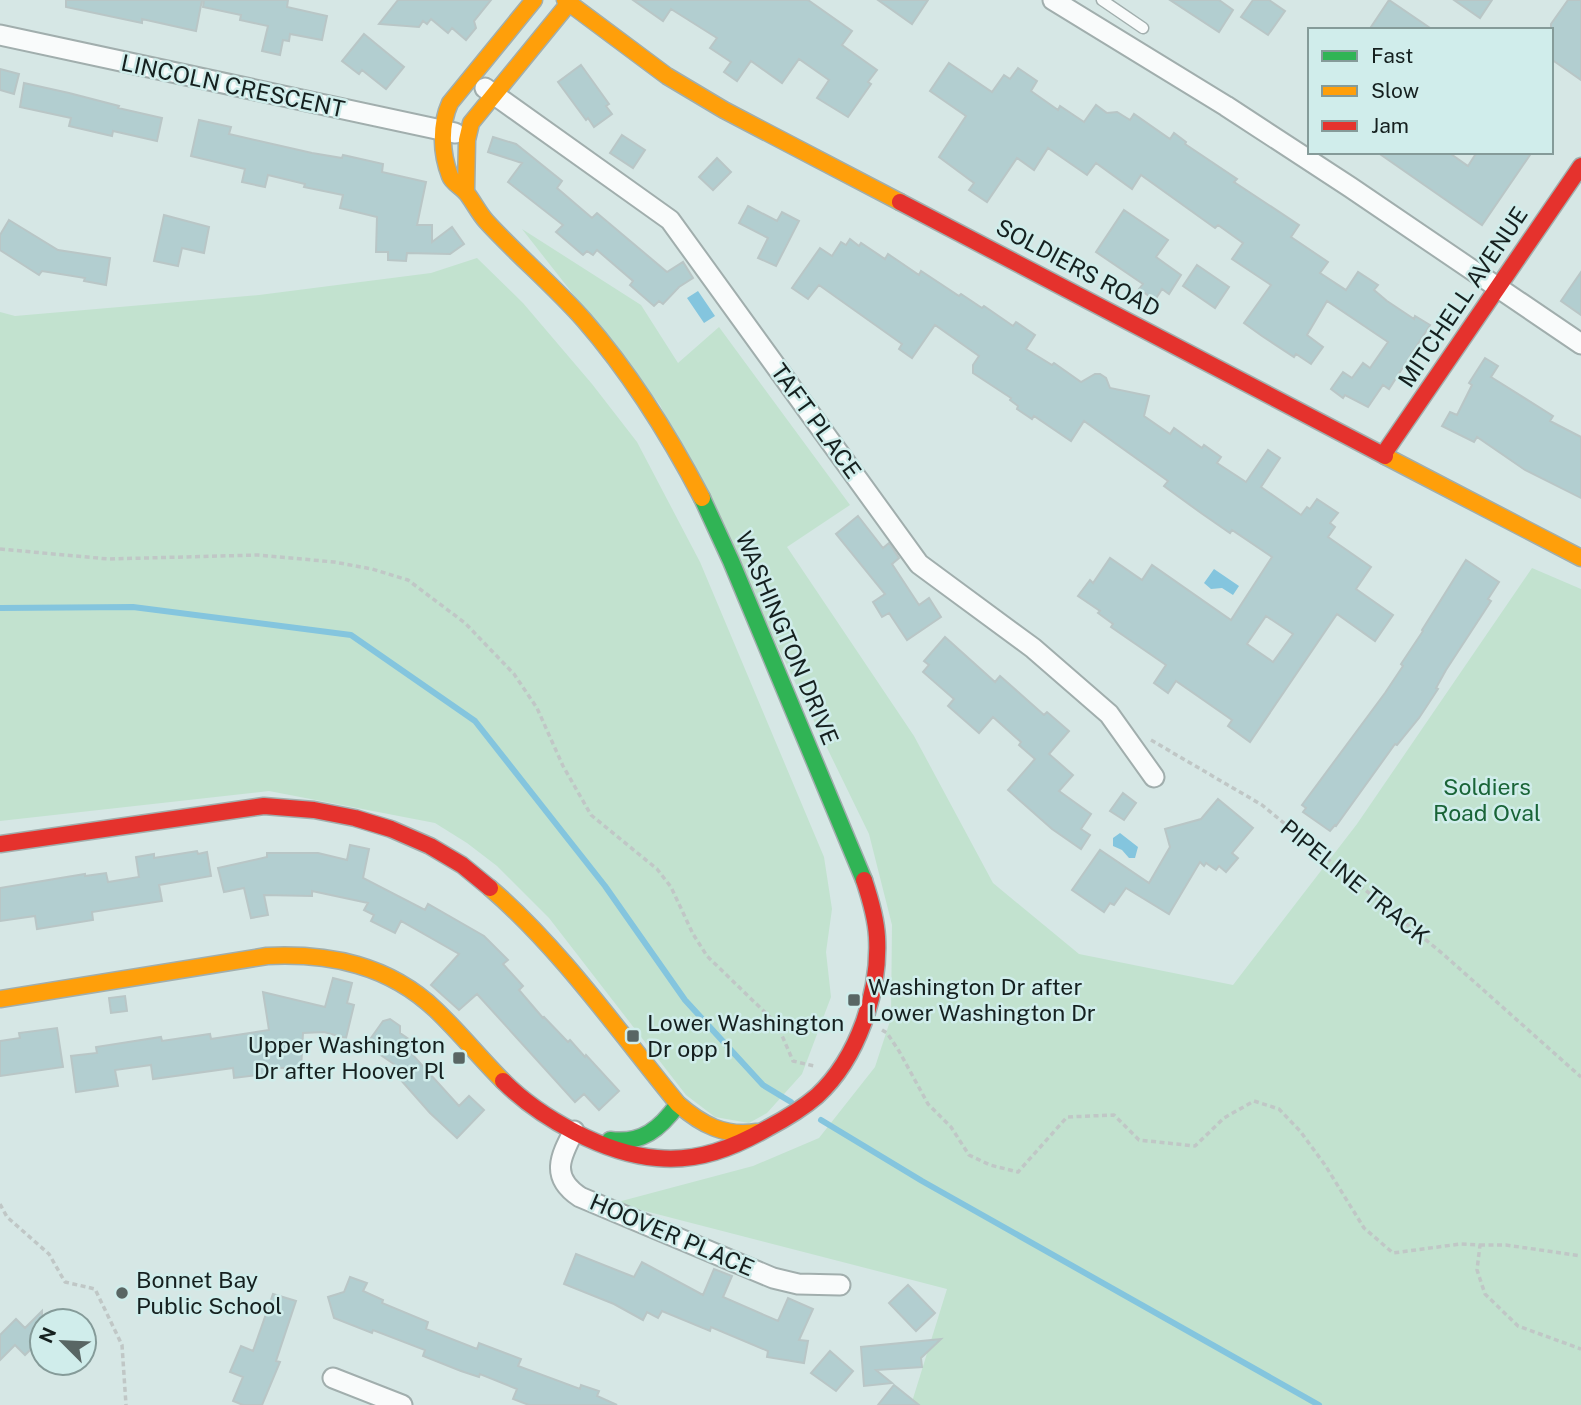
<svg xmlns="http://www.w3.org/2000/svg" width="1581" height="1405" font-family="'Public Sans',sans-serif">
	<style>
		.green { fill: #c2e2cf }
		.water { fill: #84c5de }
		.lines { fill: none; stroke-linecap: round; stroke-linejoin: round }
		.stream { stroke: #84c5de; stroke-width: 6 }
		.building { fill: #b2ced0; stroke: #b9c6c6; stroke-width: 2; fill-rule: evenodd }
		.lane-casing { stroke: #a1aead; stroke-width: 13 }
		.street-casing { stroke: #a1aead; stroke-width: 23 }
		.fast-casing { stroke: #a1aead; stroke-width: 19 }
		.slow-casing { stroke: #a1aead; stroke-width: 19 }
		.jam-casing { stroke: #a1aead; stroke-width: 19 }
		.path { stroke: #c0c7c6; stroke-width: 3.5; stroke-dasharray: 5 3.5; stroke-linecap: butt }
		.lane { stroke: #f9fbfb; stroke-width: 10 }
		.street { stroke: #f9fbfb; stroke-width: 19 }
		.fast { stroke: #30b455; stroke-width: 16 }
		.slow { stroke: #ff9f0a; stroke-width: 16 }
		.jam { stroke: #e5322d; stroke-width: 16 }
		.poi-dot { fill: #596664; stroke: #d0edeb; stroke-width: 2.5 }
		.labels { text-anchor: middle; stroke-width: 5; stroke-linejoin: round; paint-order: stroke }
		.street-label { font-size: 23px; fill: #15201f; stroke: #d0edeb }
		.park-label { font-size: 23px; fill: #196437; stroke: #d0edeb }
		.poi-label { font-size: 23px; fill: #15201f; stroke: #d0edeb; text-anchor: start }
	</style>
	<rect width="100%" height="100%" fill="#d6e7e5"/>
	<path class="green" d="M522,229l119,76 37,58 41,-36 131,178 -63,42 127,189 79,147 86,71 154,31 124,-161 175,-256 49,21v816h-670l36,-116 -333,-86 139,-37 66,-28 56,-71 16,-49 1,-93 -23,-91 -209,-429z
		M477,258l46,45 69,81 45,58 63,120 124,295 8,52 -6,43 5,45 -29,77 -35,39 -18,10 -34,-6 -29,-22 -137,-177 -52,-52 -30,-23 -32,-20 -166,-32 -269,30v-509l15,4 244,-21 172,-22z"/>
	<path class="water" d="M698,291l17,25 -11,7 -17,-25z
		M1214,569l25,17 -6,9 -11,-7 -11,1 -7,-6z
		M1120,833l18,14 -3,11h-6l-7,-8 -9,-4v-8z"/>
	<g class="lines">
		<path class="stream" d="M0,608l133,-1 218,28 124,86 130,165 80,114 78,85 28,17
			M821,1120l101,61 397,224"/>
	</g>
	<path class="building" d="M66,0h136l-6,31 -54,-12v4l-76,-16z
		M204,0h84l-1,7 40,9 -5,24 -32,-6 -1,7 -6,-1 -3,15 -18,-4 6,-25 -28,-6 1,-5 -38,-8z
		M398,0h93l-17,21 2,7 -10,12 -14,-12 -4,5 -17,-14 -4,5 -4,-3 -4,6 -40,-3z
		M633,0h175l44,31 -10,14 35,25 -9,12 3,2 -23,33 -31,-19 12,-18 -30,-21 -17,24 -31,-22 -14,20 -13,-9 7,-10 -21,-14 7,-10 -46,-29 -8,12z
		M878,0h50l-16,24z
		M1170,0h49l14,10 -14,22z
		M1253,0h16l16,11 -17,24 -27,-18z
		M1389,0l44,30h-64z
		M1454,0h38l-12,18z
		M1568,0h13v80l-30,-21v-35z
		M364,34l40,33 -18,22 -24,-19 -3,4 -17,-13z
		M949,63l43,29 12,-17 6,4 8,-11 19,13 -6,10 27,19 2,-4 24,16 12,-17 11,8 10,-1 13,8 4,-6 36,25 4,-6 12,9 -1,2 52,35 -3,3 65,43 -8,12 37,25 -8,11 26,17 12,-18 20,13 -4,5 13,11 27,18 1,-3 15,9 -41,64 -6,-4 -15,22 -23,-12 -2,3 -12,-9 12,-17 9,6 11,-15 7,5 18,-26 -61,-41 -20,34 16,12 -12,17 -15,-10 -2,3 -32,-21 -18,-13 27,-38 -39,-26 11,-16 -25,-18 -3,3 -74,-53 -9,14 -36,-26 -9,12 -39,-27 -14,22 -17,-12 -30,44 -18,-12 5,-7 -35,-26 27,-41 -36,-25z
		M581,65l28,39 -3,2 6,8 -18,13 -6,-9 -2,2 -28,-38z
		M0,69l19,5 -5,20 -14,-4z
		M24,83l45,10 50,13 -1,2 44,10 -5,23 -44,-10 -1,5 -43,-10 2,-8 -51,-11z
		M199,120l32,7 -2,7 83,19 30,5 1,-3 40,9 -1,8 44,10 -9,43h15v17l20,-15 12,17 -14,10 -43,-1 -1,8 -18,-1v-8h-12l1,-35 -37,-9 3,-13 -39,-8 1,-3 -37,-9 -3,12 -23,-5 3,-13 -54,-13z
		M622,135l23,15 -12,18 -23,-15z
		M493,137l23,7 46,37 -5,7 35,30 5,-5 70,59 16,-10 10,16 -14,9 -16,17 -4,-3 -5,5 -24,-21 3,-4 -36,-31 -4,5 -6,-4 -4,4 -27,-23 7,-7 -55,-43 14,-19 -34,-11z
		M1377,152h71l20,14 9,-14h55l-50,73z
		M717,158l14,14 -18,18 -14,-13z
		M748,206l29,15 5,-9 17,9 -23,45 -18,-8 10,-20 -29,-15z
		M1124,210l44,30 -12,17 25,18 -12,19 -7,-5 -7,11 -16,-11 4,-5 -47,-32z
		M164,215l45,12 -5,26 -22,-5 -4,18 -24,-5z
		M9,220l49,30 52,8 -4,27 -22,-4 1,-3 -43,-7 -3,4 -39,-25v-15z
		M850,239l9,7 2,-3 24,16 3,-5 31,21 2,-4 38,25 2,-2 21,14 2,-2 29,20 3,-4 19,13 -9,14 26,16 2,-2 27,19 14,-8h5l6,4 4,10 39,8 -5,20 26,18 4,-6 28,20 2,-3 17,12 -4,6 29,19 22,-32 12,8 -19,29 40,28 6,-8 3,2 7,-10 21,14 -8,10 5,4 -7,10 43,30 -15,22 37,26 -18,26 -38,-27 -87,128 -22,-16 4,-6 -56,-39 -8,12 -14,-10 12,-18 -55,-38 2,-3 -15,-11 2,-2 -22,-15 12,-16 3,3 17,-25 32,22 10,-15 79,55 41,-63 -40,-27 -2,3 -29,-20 -37,-27 4,-5 -84,-60 -13,20 -37,-25 -2,3 -15,-10 1,-3 -8,-6 1,-2 -38,-25v-8l6,-9 -44,-31 -23,33 -13,-9 3,-5 -83,-59 -11,14 -16,-11 28,-40 12,8 9,-14 5,3zM1266,616l27,18 -20,28 -26,-18z
		M1197,265l32,22 -14,21 -32,-22z
		M1581,272v43l-20,-14z
		M1485,358l13,8 -7,11 62,39 -3,5 31,16v61l-56,-28 -48,-33 -3,5 -32,-16 8,-14 7,3 15,-30 -3,-2z
		M858,516l25,32 6,-5 10,15 -7,6 27,41 10,-7 12,19 -34,23 -18,-27 -7,4 -9,-15 12,-8 -49,-60z
		M1466,560l33,22 -11,17 3,2 -45,69 -10,18 2,1 -19,29 -22,27 -2,-1 -59,82 -1,-1 -5,6 -27,-19 3,-4 -4,-3 83,-112 18,-27 -2,-2 22,-33 -1,-1z
		M945,637l50,45 5,-6 44,39 3,-3 22,19 -20,23 24,21 -14,16 32,23 -10,15 9,6 -9,14 -29,-20 -44,-39 27,-31 -16,-14 2,-3 -28,-25 -14,16 -31,-27 6,-7 -31,-27 6,-7 -5,-4z
		M1123,793l13,10 -12,17 -14,-9z
		M1218,799l35,29 -21,25 6,5 -12,14 -7,-6 -3,4 -10,-7 -2,3 -4,-4 -31,52 -43,-26 -12,17 -4,-2 -6,9 -32,-22 28,-40 49,33 21,-36 -5,-18 36,-10z
		M350,845l19,4 -6,29 62,32 3,-6 56,32 24,24 -5,4 20,22 -4,4 24,28 1,-1 24,25 2,-2 15,17 1,-2 33,36 -20,19 -15,-16 -9,8 -98,-108 -18,16 -28,-25 28,-31 -58,-33 -6,12 -24,-12 3,-6 -10,-5 4,-7 -56,-12v5l-48,-1 4,20 -17,3 -7,-30 -20,4 -6,-24 49,-11v-4h51l29,7z
		M197,851l1,3 9,-2 4,24 -52,9 3,16 -70,11 1,8 -56,9 -2,-13 -35,5v-33l85,-14v2l21,-3 2,9 31,-5 -3,-20 18,-3v4z
		M333,978l19,5 -5,20 7,2 -8,33 -22,-6 -21,1 -2,36 -35,-2 1,7 -33,4 -1,-10 -80,11 -2,-14 -36,5 3,16 -42,6 -5,-36 26,-3 -1,-6 65,-10 1,4 48,-7 1,5 58,-9 -6,-38 62,15z
		M125,996l2,15 -16,2 -2,-15z
		M390,1019l10,7v7l16,11 -6,8 49,54 10,-10 15,14 -27,28 -27,-25 -30,-34 7,-6 -41,-28 17,-24z
		M57,1028l6,39 -63,9v-35l20,-3 -1,-5z
		M576,1254l58,23 8,-15 61,33 11,-26 18,7 -9,21 55,24 10,-23 25,11 -14,31 9,1 -4,22 -37,-6 1,-6 -57,-24 -1,4 -48,-20 -4,7 -11,-6 -4,8 -29,-16 -50,-20z
		M350,1277l17,6 -4,8 20,9 -1,3 46,19 -2,7 51,20 2,-6 42,16 -3,7 62,23 1,-4 18,6 -2,5 20,9h-88l-16,-6 4,-10 -37,-15 -1,3 -18,-6 -38,-15 2,-6 -52,-20 -1,3 -38,-15 -6,-21 16,-5z
		M908,1285l27,28 -19,18 -27,-28z
		M273,1294l23,7 -20,60 4,1 -18,43h-19l-10,-4 10,-24 -13,-5 11,-26 12,5z
		M42,1311v27l-17,17 -10,-10 -15,15v-25l16,-16 9,9z
		M941,1339l-20,19 1,9 -46,3 16,13 -28,3 -3,-39z
		M830,1351l23,20 -17,20 -25,-18z
		M894,1385l25,20h-41z"/>
	<g class="lines">
		<defs>
			<path id="lane" d="M1102,0l41,28"/>
			<path id="street" d="M1053,0l173,106 124,81 231,157
				M0,35l455,98
				M485,88l185,132 249,344 114,84 76,66 45,63
				M574,1131c-14,26 -24,46 6,66l193,81 25,6 42,1
				M333,1378l69,27"/>
			<path id="fast" d="M702,498l29,63 133,319
				M610,1140c32,4 50,-11 68,-36"/>
			<path id="slow" d="M534,0l-84,103c-10,22 -9,50 0,73 3,8 13,11 18,19 6,8 11,18 18,26 31,34 67,64 98,99 47,54 85,115 118,178
				M565,0l102,76 57,34 176,92
				M466,191l1,-51 4,-17 98,-120
				M1385,456l196,102
				M490,888c70,60 129,144 188,216 24,21 47,33 79,28
				M0,999l267,-43c63,-3 122,9 169,54 24,23 44,48 67,71"/>
			<path id="jam" d="M900,202l485,254
				M1383,455l198,-289
				M0,844l264,-38 50,4 41,8 36,11 39,17 32,19 28,23
				M503,1081c37,37 102,73 154,77 41,4 76,-10 111,-30 17,-9 34,-19 49,-32 41,-38 63,-104 60,-159 -1,-20 -7,-39 -13,-57"/>
		</defs>
		<use href="#lane" class="lane-casing"/>
		<use href="#street" class="street-casing"/>
		<use href="#fast" class="fast-casing"/>
		<use href="#slow" class="slow-casing"/>
		<use href="#jam" class="jam-casing"/>
		<path class="path" d="M0,549l108,10 150,-4 76,7 38,7 36,11 57,43 49,51 23,34 26,58 28,49 66,54 14,18 22,47 14,22 70,68 16,37 21,5
			M1151,740l111,65 181,149 138,123
			M882,1030l5,3 12,18 29,53 23,23 18,28 21,10 28,7 49,-55 47,-2 25,25 56,6 29,-28 30,-17 25,8 21,22 25,34 39,63 29,25 67,-9 20,1 -3,25 8,24 33,32 63,23
			M0,1204l7,13 42,37 16,28 30,7 27,56 4,60
			M1480,1245h26l75,11"/>
		<use href="#lane" class="lane"/>
		<use href="#street" class="street"/>
		<use href="#fast" class="fast"/>
		<use href="#slow" class="slow"/>
		<use href="#jam" class="jam"/>
	</g>
	<g class="poi-dot">
		<rect x="847" y="993" width="14" height="14" rx="3.5"/>
		<rect x="626" y="1029" width="14" height="14" rx="3.5"/>
		<rect x="452" y="1051" width="14" height="14" rx="3.5"/>
		<circle cx="122" cy="1293" r="7"/>
	</g>
	<g class="labels">
		<g class="street-label">
			<text transform="translate(233 86) rotate(12)" y="8">LINCOLN CRESCENT</text>
			<text transform="translate(1078 268) rotate(28)" y="8">SOLDIERS ROAD</text>
			<text transform="translate(1463 297) rotate(-56)" y="8">MITCHELL AVENUE</text>
			<text transform="translate(816 421) rotate(54)" y="8">TAFT PLACE</text>
			<text transform="translate(787 638) rotate(67)" y="8">WASHINGTON DRIVE</text>
			<text transform="translate(1355 882) rotate(39)" y="8">PIPELINE TRACK</text>
			<text transform="translate(672 1235) rotate(23)" y="8">HOOVER PLACE</text>
		</g>
		<g class="park-label">
			<text x="1487" y="795">Soldiers<tspan x="1487" dy="26">Road Oval</tspan></text>
		</g>
		<g class="poi-label">
			<text x="868" y="995">Washington Dr after<tspan x="868" dy="26">Lower Washington Dr</tspan></text>
			<text x="647" y="1031">Lower Washington<tspan x="647" dy="26">Dr opp 1</tspan></text>
			<text x="445" y="1053" text-anchor="end">Upper Washington<tspan x="445" dy="26">Dr after Hoover Pl</tspan></text>
			<text x="136" y="1288">Bonnet Bay<tspan x="136" dy="26">Public School</tspan></text>
		</g>
	</g>
	<rect x="1308" y="28" width="245" height="126" fill="#d0edeb" stroke="#859b99" stroke-width="2"/>
	<rect x="1322" y="51" width="35" height="10" fill="#30b455" stroke="#859b99" stroke-width="2"/>
	<text x="1371" y="63" font-size="21" fill="#15201f">Fast</text>
	<rect x="1322" y="86" width="35" height="10" fill="#ff9f0a" stroke="#859b99" stroke-width="2"/>
	<text x="1371" y="98" font-size="21" fill="#15201f">Slow</text>
	<rect x="1322" y="121" width="35" height="10" fill="#e5322d" stroke="#859b99" stroke-width="2"/>
	<text x="1371" y="133" font-size="21" fill="#15201f">Jam</text>
	<g transform="translate(63 1342) rotate(294)"><circle r="33" fill="#d0edeb" stroke="#859b99" stroke-width="2"/>
	<path d="M0-5L12 26L0 18L-12 26Z" fill="#596664"/>
	<text y="-10" font-size="19" font-weight="bold" text-anchor="middle" fill="#15201f">N</text>
	</g>
</svg>
